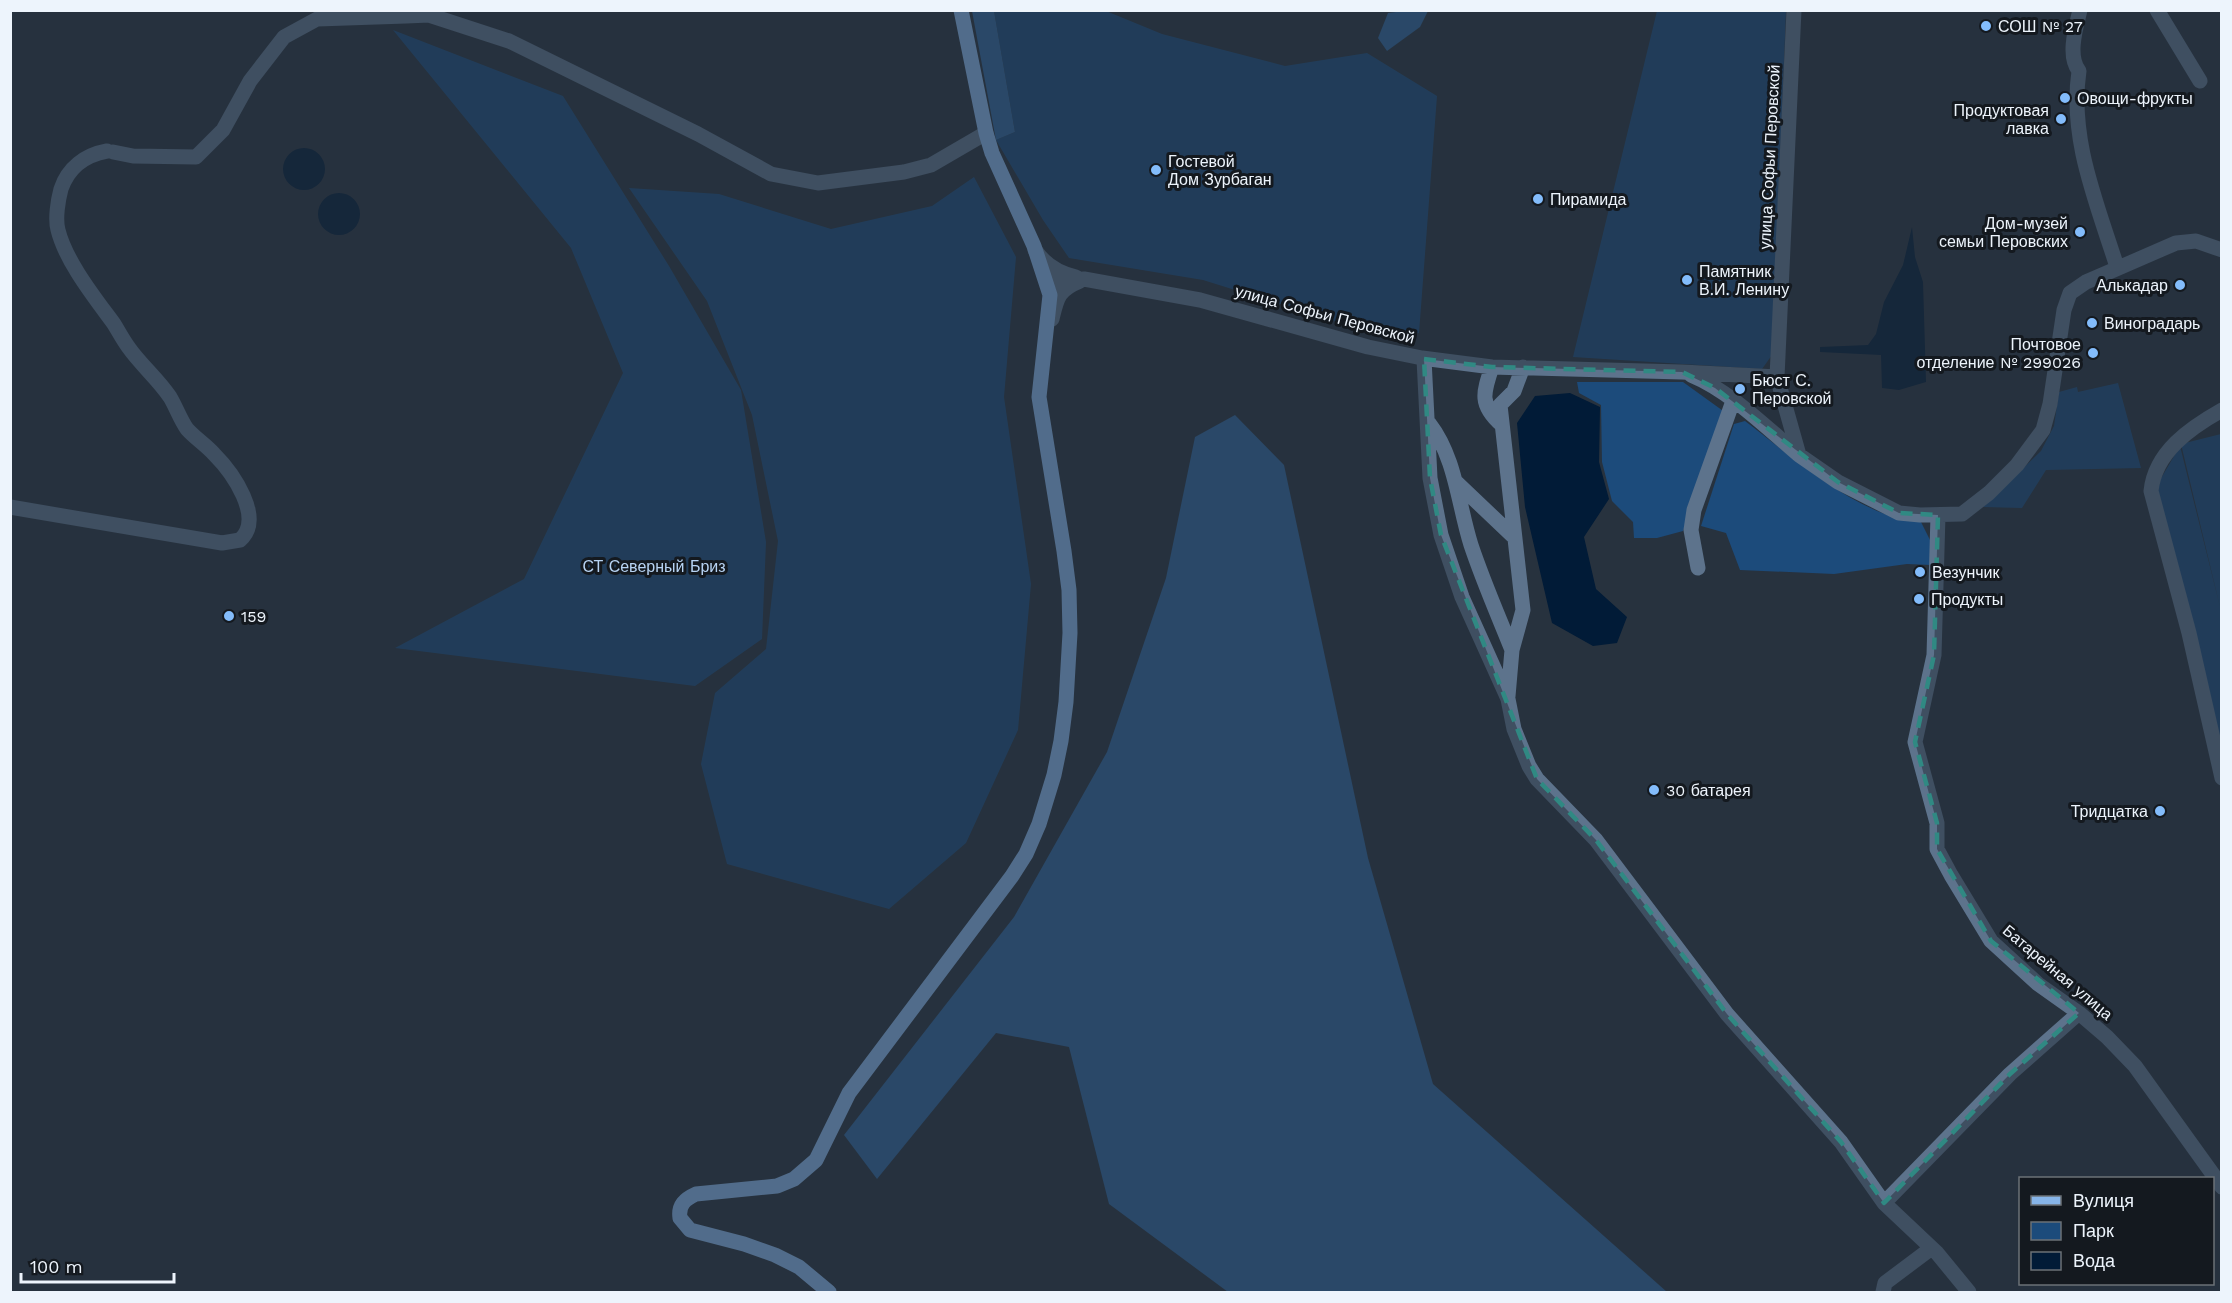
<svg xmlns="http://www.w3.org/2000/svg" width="2232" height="1303" font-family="'Work Sans',sans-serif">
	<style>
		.green { fill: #1c4b7b }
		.forest { fill: #2f649b }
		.water { fill: #011b37 }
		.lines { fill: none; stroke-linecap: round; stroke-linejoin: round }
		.minor { stroke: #5d738c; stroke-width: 15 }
		.major { stroke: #86b4e8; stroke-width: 15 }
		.marked { fill: none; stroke: #308983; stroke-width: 4.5; stroke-dasharray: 12 8; stroke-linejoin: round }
		.poi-dot { fill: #83bcfb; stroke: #14191f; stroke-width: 2 }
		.labels { text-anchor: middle; stroke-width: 6; stroke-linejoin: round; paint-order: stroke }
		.poi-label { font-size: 16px; fill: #edf4fc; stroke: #14191f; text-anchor: start }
		.street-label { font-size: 16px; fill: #edf4fc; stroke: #14191f }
		.park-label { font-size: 16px; fill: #b7d3f3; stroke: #14191f }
	</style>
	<rect width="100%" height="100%" fill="#27323e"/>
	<path class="green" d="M994,11h112l56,23 123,32 82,-13 70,43 -18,237h-45l-171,-53 -134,-22 -26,-38 -47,-80 19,-8z
		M1657,11h129l-14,344 -10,14 -189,-12z
		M393,30l170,66 106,170 72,124 25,152 -4,97 -67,47 -300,-38 129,-69 99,-206 -52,-125z
		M974,177l42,80 -12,140 27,187 -13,146 -52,113 -77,66 -162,-45 -26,-100 14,-71 51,-44 12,-108 -26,-126 -45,-114 -78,-113 90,6 112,35 101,-23z
		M1577,382h106l43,31 -43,118 -26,7h-23l-1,-16 -21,-21 -10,-39 -1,-57 -22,-12z
		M2118,383l23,85 -95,2 -24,38 -39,-1 58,-56 13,-25 5,-34 18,-5 1,5z
		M1745,421c45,34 97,81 152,97 7,2 16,2 23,2l12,24 -1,21 -24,-1 -73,10 -94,-4 -14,-37 -25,-7 33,-102z
		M2221,434v312l-65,-243 4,-23 20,-34 41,165 -40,-167z"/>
	<path class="forest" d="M972,11h22l21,121 -19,8z
		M1404,11h24l-8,16 -33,24 -9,-13 10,-25z
		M1235,415l49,50 84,393 65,226 234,208h-439l-119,-88 -40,-157 -73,-14 -119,146 -33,-44 170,-218 93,-165 59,-174 29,-141z"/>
	<path class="water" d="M283 169a21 21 0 1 1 42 0a21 21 0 1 1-42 0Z
		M318 214a21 21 0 1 1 42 0a21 21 0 1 1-42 0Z
		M1912,227l3,30 8,25 3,100 -27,8 -17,-2 -1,-33 -61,-3v-5l48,-2 8,-11 8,-32 19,-37z
		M1570,393l30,14 -1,55 10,37 -25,38 12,52 31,28 -10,26 -24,3 -41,-23 -27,-116 -8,-84 18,-27z"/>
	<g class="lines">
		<path class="minor" d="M1794,10l-17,367 22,78 39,27 61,31 21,2 42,-1 27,-21 28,-28 26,-35 7,-26 14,-94 6,-17 16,-11 90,-39 20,-2 26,9
			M2080,10c-4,17 -13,46 -1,61 -10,68 18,132 38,196
			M2157,10l43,71
			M113,152l20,4 63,1 27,-27 27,-49 34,-44 33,-18 89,-3 23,-1 80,26 189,93 73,40 47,9 86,-11 27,-7 55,-32
			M1035,250c10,15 23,23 41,27
			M1047,281l37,-2 116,21 168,47 54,11 70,9 190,5 95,5
			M1052,319c5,-21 6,-29 28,-38
			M1424,359l6,119 11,57 21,62 46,102 6,30 15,37 8,13 59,61 131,174 114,128 43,61 53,50 32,39
			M1492,367c-9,26 -13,38 10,58
			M1691,375c39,16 76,53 108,80
			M2222,410c-32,18 -67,42 -71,81l38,142 33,145
			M1429,423c27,35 29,81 42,122 12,36 27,70 41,105
			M1456,482l59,56
			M10,507l212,36 18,-3c25,-22 -8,-68 -26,-86 -8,-9 -19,-16 -27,-25 -7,-10 -11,-22 -17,-32 -12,-18 -29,-32 -41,-49 -6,-8 -10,-16 -15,-24 -19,-26 -48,-62 -56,-94 -3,-11 0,-30 3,-41 7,-21 24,-34 46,-38
			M1938,515l-4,140 -19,87 22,81v26l14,26 40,66 47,43 41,29 28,24 28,29 87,121
			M1698,568l-7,-38 3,-20 39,-109
			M1508,696l4,-46 11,-40 -23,-205 14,-14 9,-24
			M1884,1203l126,-129 69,-61
			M1883,1292l2,-9 44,-33"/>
		<path class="major" d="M829,1292l-30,-25 -24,-12 -31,-11 -54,-14 -10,-12c-2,-13 5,-19 16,-24l81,-8 17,-7 22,-19 33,-67 163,-217 14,-22 13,-30 15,-49 7,-34 5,-39 4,-69 -1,-43 -5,-39 -25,-154 11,-102 -16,-49 -42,-93 -6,-20 -25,-123"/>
	</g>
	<path d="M0 0H2232V1303H0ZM1424,359l68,8 190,5 33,16 123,94 61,31 39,2 -4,140 -19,87 22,81v26l54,92 88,72 -69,61 -126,129 -43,-61 -114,-128 -131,-174 -59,-61 -96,-244 -11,-57z" fill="#27323e" fill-opacity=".55" fill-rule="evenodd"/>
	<path class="marked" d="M1424,359l68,8 190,5 33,16 123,94 61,31 39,2 -4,140 -19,87 22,81v26l54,92 88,72 -69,61 -126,129 -43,-61 -114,-128 -131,-174 -59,-61 -96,-244 -11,-57z"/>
	<g class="poi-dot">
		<circle cx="1986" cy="26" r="6"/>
		<circle cx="2065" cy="98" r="6"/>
		<circle cx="2061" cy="119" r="6"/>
		<circle cx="1156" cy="170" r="6"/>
		<circle cx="1538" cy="199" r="6"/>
		<circle cx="2080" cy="232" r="6"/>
		<circle cx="1687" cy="280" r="6"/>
		<circle cx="2180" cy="285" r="6"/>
		<circle cx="2092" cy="323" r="6"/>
		<circle cx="2093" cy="353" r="6"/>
		<circle cx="1740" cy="389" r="6"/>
		<circle cx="1920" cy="572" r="6"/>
		<circle cx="1919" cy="599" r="6"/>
		<circle cx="229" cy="616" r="6"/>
		<circle cx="1654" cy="790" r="6"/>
		<circle cx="2160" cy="811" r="6"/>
	</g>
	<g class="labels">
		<g class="poi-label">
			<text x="1998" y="32">СОШ № 27</text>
			<text x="2077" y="104">Овощи-фрукты</text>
			<text x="2049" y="116" text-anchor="end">Продуктовая<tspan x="2049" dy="18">лавка</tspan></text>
			<text x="1168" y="167">Гостевой<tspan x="1168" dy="18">Дом Зурбаган</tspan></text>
			<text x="1550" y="205">Пирамида</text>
			<text x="2068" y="229" text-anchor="end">Дом-музей<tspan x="2068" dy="18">семьи Перовских</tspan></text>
			<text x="1699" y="277">Памятник<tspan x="1699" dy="18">В.И. Ленину</tspan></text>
			<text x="2168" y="291" text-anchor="end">Алькадар</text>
			<text x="2104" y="329">Виноградарь</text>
			<text x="2081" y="350" text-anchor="end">Почтовое<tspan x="2081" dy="18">отделение № 299026</tspan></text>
			<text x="1752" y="386">Бюст С.<tspan x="1752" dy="18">Перовской</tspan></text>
			<text x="1932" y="578">Везунчик</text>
			<text x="1931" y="605">Продукты</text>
			<text x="241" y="622">159</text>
			<text x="1666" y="796">30 батарея</text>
			<text x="2148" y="817" text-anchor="end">Тридцатка</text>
		</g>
		<g class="street-label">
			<text transform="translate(1769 157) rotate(-87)" y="6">улица Софьи Перовской</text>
			<text transform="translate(1325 314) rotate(15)" y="6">улица Софьи Перовской</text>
			<text transform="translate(2058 972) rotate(40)" y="6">Батарейная улица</text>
		</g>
		<g class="park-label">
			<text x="654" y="572">СТ Северный Бриз</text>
		</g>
	</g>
	<rect width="2232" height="1303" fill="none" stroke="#edf4fc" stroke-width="24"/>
	<rect x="2019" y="1177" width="195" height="108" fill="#14191f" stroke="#6b7177" stroke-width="1.5"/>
	<rect x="2031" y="1196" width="30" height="9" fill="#86b4e8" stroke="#6b7177" stroke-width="1.5"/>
	<text x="2073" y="1207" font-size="18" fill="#edf4fc">Вулиця</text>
	<rect x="2031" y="1222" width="30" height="18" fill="#1c4b7b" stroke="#6b7177" stroke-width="1.5"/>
	<text x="2073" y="1237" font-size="18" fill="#edf4fc">Парк</text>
	<rect x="2031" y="1252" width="30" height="18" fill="#011b37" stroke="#6b7177" stroke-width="1.5"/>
	<text x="2073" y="1267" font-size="18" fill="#edf4fc">Вода</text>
	<path d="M21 1273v9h153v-9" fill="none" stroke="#edf4fc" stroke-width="3"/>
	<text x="30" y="1273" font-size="18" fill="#edf4fc" stroke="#14191f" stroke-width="4.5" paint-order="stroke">100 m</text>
</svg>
